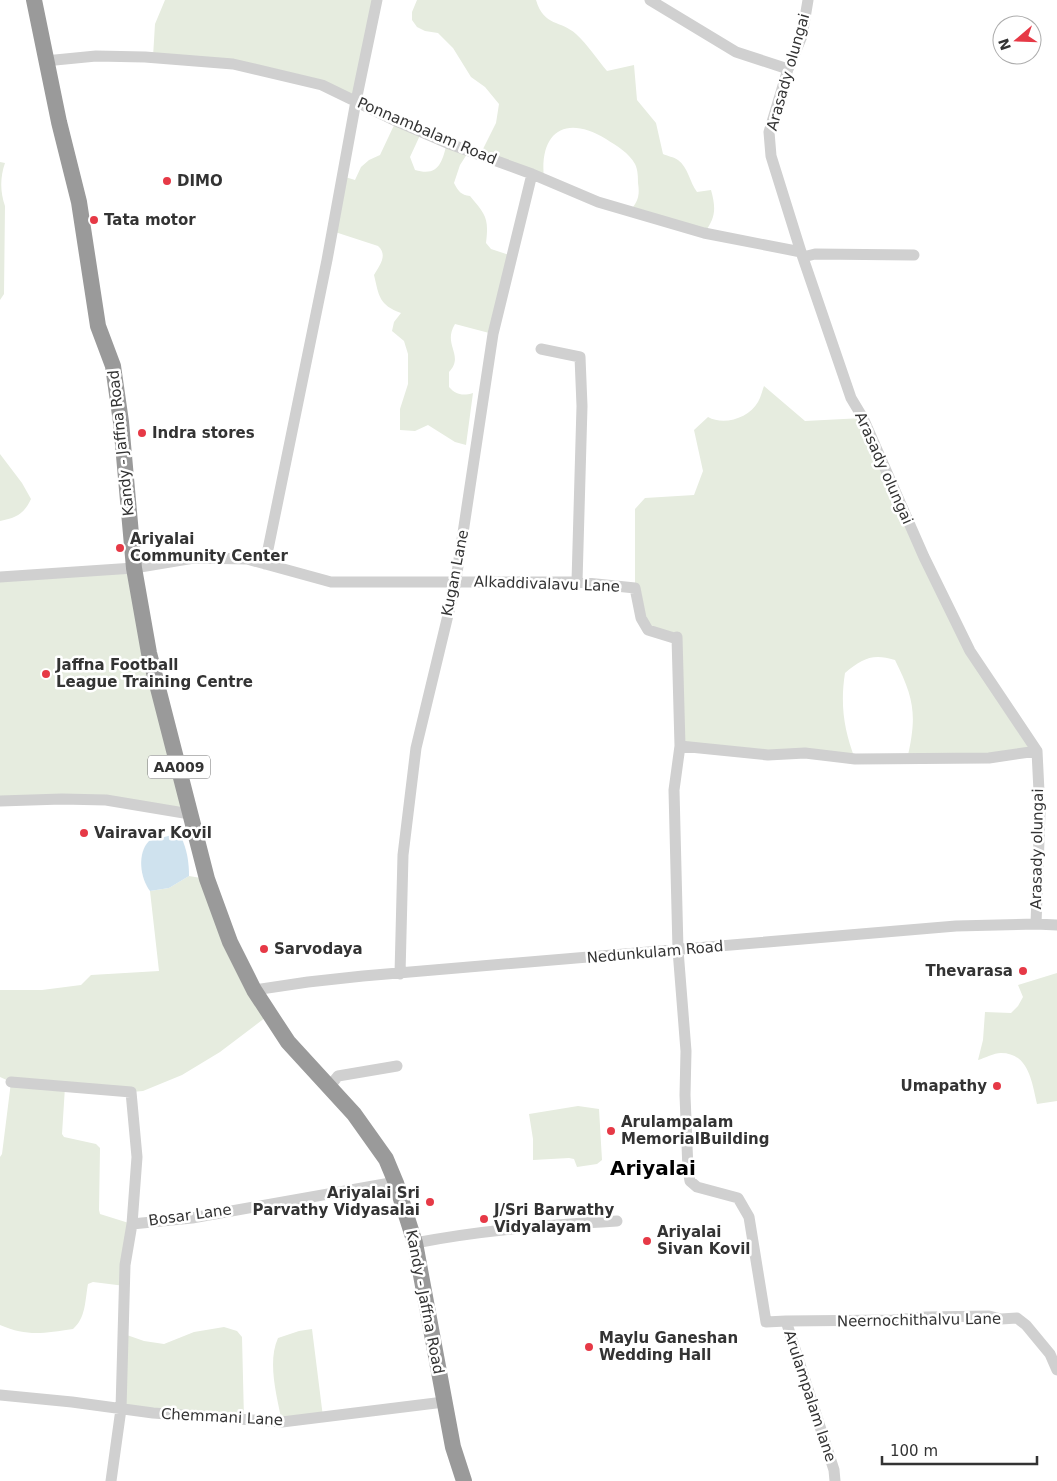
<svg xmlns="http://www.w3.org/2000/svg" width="1057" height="1481" font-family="'DejaVu Sans',sans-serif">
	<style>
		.green { fill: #e6ecdf }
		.water { fill: #cfe2ee }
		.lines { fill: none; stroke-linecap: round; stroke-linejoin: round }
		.minor { stroke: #d0d0d0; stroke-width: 11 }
		.highway { stroke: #9a9a9a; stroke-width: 16 }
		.poi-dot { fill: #e63946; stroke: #fff; stroke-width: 2 }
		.labels { text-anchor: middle; stroke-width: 5; stroke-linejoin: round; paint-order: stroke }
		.shield { fill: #fff; stroke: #707070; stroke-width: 1 }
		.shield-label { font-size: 14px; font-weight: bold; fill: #333 }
		.street-label { font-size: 15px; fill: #333; stroke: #fff }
		.poi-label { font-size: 15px; font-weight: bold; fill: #333; stroke: #fff; text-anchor: start }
		.district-label { font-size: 20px; font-weight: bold; fill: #000; stroke: #fff }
	</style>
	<rect width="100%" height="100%" fill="#fff"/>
	<path class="green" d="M165,0h212l-21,101 -34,-16 -89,-21 -80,-7 2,-33z
		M417,0h119c8,27 25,20 40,34 12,11 21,25 31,37l27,-6 3,35 19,23 7,31c4,2 11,3 15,6 10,7 12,23 19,32l14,-2c5,18 5,28 -7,43l-75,-22c9,-8 11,-16 9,-28 0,-5 0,-13 -3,-19 -6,-11 -18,-18 -29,-25 -41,-25 -67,-7 -62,40l-64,-24 16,-32 3,-19 -14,-17 -14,-10 -18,-29 -15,-15 -13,-2 -8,-4 -5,-7v-8z
		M396,121l26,10 -12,26 5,13c24,7 27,-8 32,-27l22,8 -9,14 -6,18c4,8 7,12 16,13 16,19 19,22 16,47l5,6 21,7 -19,78 -38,-10c-13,21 10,31 -6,48v15c7,8 14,9 24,6l-7,52 -11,-3 -27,-17 -13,6 -15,-1v-21l8,-25v-30l-4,-13 -12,-10 2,-9 7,-9c-22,-8 -22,-17 -27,-38 6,-10 14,-20 4,-29l-46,-15 10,-55 13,4 6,-13 8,-7 11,-5z
		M0,162l5,1c-5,14 -5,29 0,43l-1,88 -4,6z
		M764,386l41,35 58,-3 107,233 67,100 -130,9c10,-44 8,-60 -12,-100 -23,-7 -33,-1 -50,13 -5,32 -1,57 10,86l-175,-13 -3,-109 -29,-7 -13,-42v-79l10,-11 49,-3 9,-24 -9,-41 14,-13c16,9 41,1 50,-15 3,-5 4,-11 6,-16z
		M0,454l22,29 9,16c-7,15 -15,19 -31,22z
		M134,568l56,246 -84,-14 -106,1v-224z
		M189,876l18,3 63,135 -50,38 -38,23 -39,16 -12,1 -66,-5 -3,47 2,3 32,7 4,4 -1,62 1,4 32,10 -7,62 -32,-4 -5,2c-3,16 -2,34 -15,45 -29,4 -45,8 -73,-4v-168l2,-3 9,-72 -11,-5v-87h42l39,-5 10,-10 68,-4 -9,-80 19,-3z
		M1057,973v128l-20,3c-5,-21 -8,-51 -36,-51 -7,0 -16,5 -23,7l5,-20 2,-28 26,1 7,-7 5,-9 -5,-12z
		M578,1106l21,3 3,51 -5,4 -20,3 -3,-8 -5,-1 -36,2v-21l-4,-25z
		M224,1327l13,4 5,6 2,82 -123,-10 3,-75 20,7 20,3 30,-12z
		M312,1329l11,88 -41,5c-5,-25 -15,-60 -4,-84l21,-7z"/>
	<path class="water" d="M172,835l9,2c6,12 8,25 8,39l-20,12 -19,3c-10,-13 -13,-38 -1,-50z"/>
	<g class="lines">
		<path class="minor" d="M650,0l86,52 52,17
			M808,0l-6,36 -14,33 -19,63 2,24 30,96 50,146 12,20 61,139 46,94 67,100 3,61 -4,112
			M45,61l51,-5 49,1 88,7 89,21 74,36 51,22 85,31 66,28 106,31 97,19
			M803,257l12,-3 99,1
			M541,349l39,8 2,49 -5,176
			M265,564l62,-304 29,-159 21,-101
			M0,577l134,-9 60,-10 53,1 84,23h246l58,6 6,30 7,12 26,8 3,-1 3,109 -6,44 4,160 8,101 -1,44 3,75 2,11 7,6 41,11 11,19 17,105 20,-1 48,149 1,11
			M680,746l88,9 37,-2 50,6 134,-1 48,-7
			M0,801l62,-2 44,1 84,14
			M400,974l3,-119 13,-107 39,-162 38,-252 39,-160
			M254,990l54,-8 55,-6 593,-50 80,-2 21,1
			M11,1082l120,10 6,65 -5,67 -7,41 -4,144 -10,72
			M330,1086l8,-10 59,-10
			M132,1224l60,-6 204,-36
			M415,1243c66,-13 134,-18 202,-22
			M786,1321l107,-1 33,-3 63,-1 12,3 16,-1 9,7 24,29 7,16
			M0,1395l72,7 81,11 129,9 162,-20"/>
		<path class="highway" d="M34,0l25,122 20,80 19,124 15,40 8,56 13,146 15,85 58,226 23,63 24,48 34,52 66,72 32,45 10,24 19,60 38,204 11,34"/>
	</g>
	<g class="poi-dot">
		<circle cx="167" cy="181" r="5"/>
		<circle cx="94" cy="220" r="5"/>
		<circle cx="142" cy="433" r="5"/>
		<circle cx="120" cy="548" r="5"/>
		<circle cx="46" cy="674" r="5"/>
		<circle cx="84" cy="833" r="5"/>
		<circle cx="264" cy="949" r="5"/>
		<circle cx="1023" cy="971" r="5"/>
		<circle cx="997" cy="1086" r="5"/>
		<circle cx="611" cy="1131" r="5"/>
		<circle cx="430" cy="1202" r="5"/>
		<circle cx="484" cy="1219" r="5"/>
		<circle cx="647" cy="1241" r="5"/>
		<circle cx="589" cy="1347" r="5"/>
	</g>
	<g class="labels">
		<rect class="shield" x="148" y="755.5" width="62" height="23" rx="4"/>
		<g class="shield-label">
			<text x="179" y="772">AA009</text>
		</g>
		<g class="street-label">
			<text transform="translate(788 72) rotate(-74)" y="5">Arasady olungai</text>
			<text transform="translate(427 131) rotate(23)" y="5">Ponnambalam Road</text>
			<text transform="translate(121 443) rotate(-96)" y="5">Kandy - Jaffna Road</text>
			<text transform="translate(884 468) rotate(66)" y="5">Arasady olungai</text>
			<text transform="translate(455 573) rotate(-79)" y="5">Kugan Lane</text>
			<text transform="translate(547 584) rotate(2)" y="5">Alkaddivalavu Lane</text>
			<text transform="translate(1037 849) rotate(-89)" y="5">Arasady olungai</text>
			<text transform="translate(655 952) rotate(-5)" y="5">Nedunkulam Road</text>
			<text transform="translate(190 1215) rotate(-8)" y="5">Bosar Lane</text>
			<text transform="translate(425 1302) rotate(79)" y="5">Kandy - Jaffna Road</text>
			<text transform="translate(919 1320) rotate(-1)" y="5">Neernochithalvu Lane</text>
			<text transform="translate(810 1396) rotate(72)" y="5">Arulampalam lane</text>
			<text transform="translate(222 1417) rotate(3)" y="5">Chemmani Lane</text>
		</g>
		<g class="poi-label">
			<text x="177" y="186">DIMO</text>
			<text x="104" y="225">Tata motor</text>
			<text x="152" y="438">Indra stores</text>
			<text x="130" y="544">Ariyalai<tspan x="130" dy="17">Community Center</tspan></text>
			<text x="56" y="670">Jaffna Football<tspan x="56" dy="17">League Training Centre</tspan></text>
			<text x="94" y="838">Vairavar Kovil</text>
			<text x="274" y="954">Sarvodaya</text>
			<text x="1013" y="976" text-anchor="end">Thevarasa</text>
			<text x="987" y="1091" text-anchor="end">Umapathy</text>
			<text x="621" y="1127">Arulampalam<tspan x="621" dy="17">MemorialBuilding</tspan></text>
			<text x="420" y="1198" text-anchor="end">Ariyalai Sri<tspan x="420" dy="17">Parvathy Vidyasalai</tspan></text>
			<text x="494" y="1215">J/Sri Barwathy<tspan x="494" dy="17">Vidyalayam</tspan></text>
			<text x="657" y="1237">Ariyalai<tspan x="657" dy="17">Sivan Kovil</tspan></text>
			<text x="599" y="1343">Maylu Ganeshan<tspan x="599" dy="17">Wedding Hall</tspan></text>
		</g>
		<g class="district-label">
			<text x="653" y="1175">Ariyalai</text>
		</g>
	</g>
	<g transform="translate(1017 40) rotate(251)"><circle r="24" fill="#ffffff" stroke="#adadad"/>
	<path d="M0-4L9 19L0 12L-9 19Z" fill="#e63946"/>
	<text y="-8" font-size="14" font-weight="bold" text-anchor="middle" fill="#333333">N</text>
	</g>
	<path d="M882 1456v8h155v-8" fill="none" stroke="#333333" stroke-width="2.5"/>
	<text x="890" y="1456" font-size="15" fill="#333333" stroke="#ffffff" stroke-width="4" paint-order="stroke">100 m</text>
</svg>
